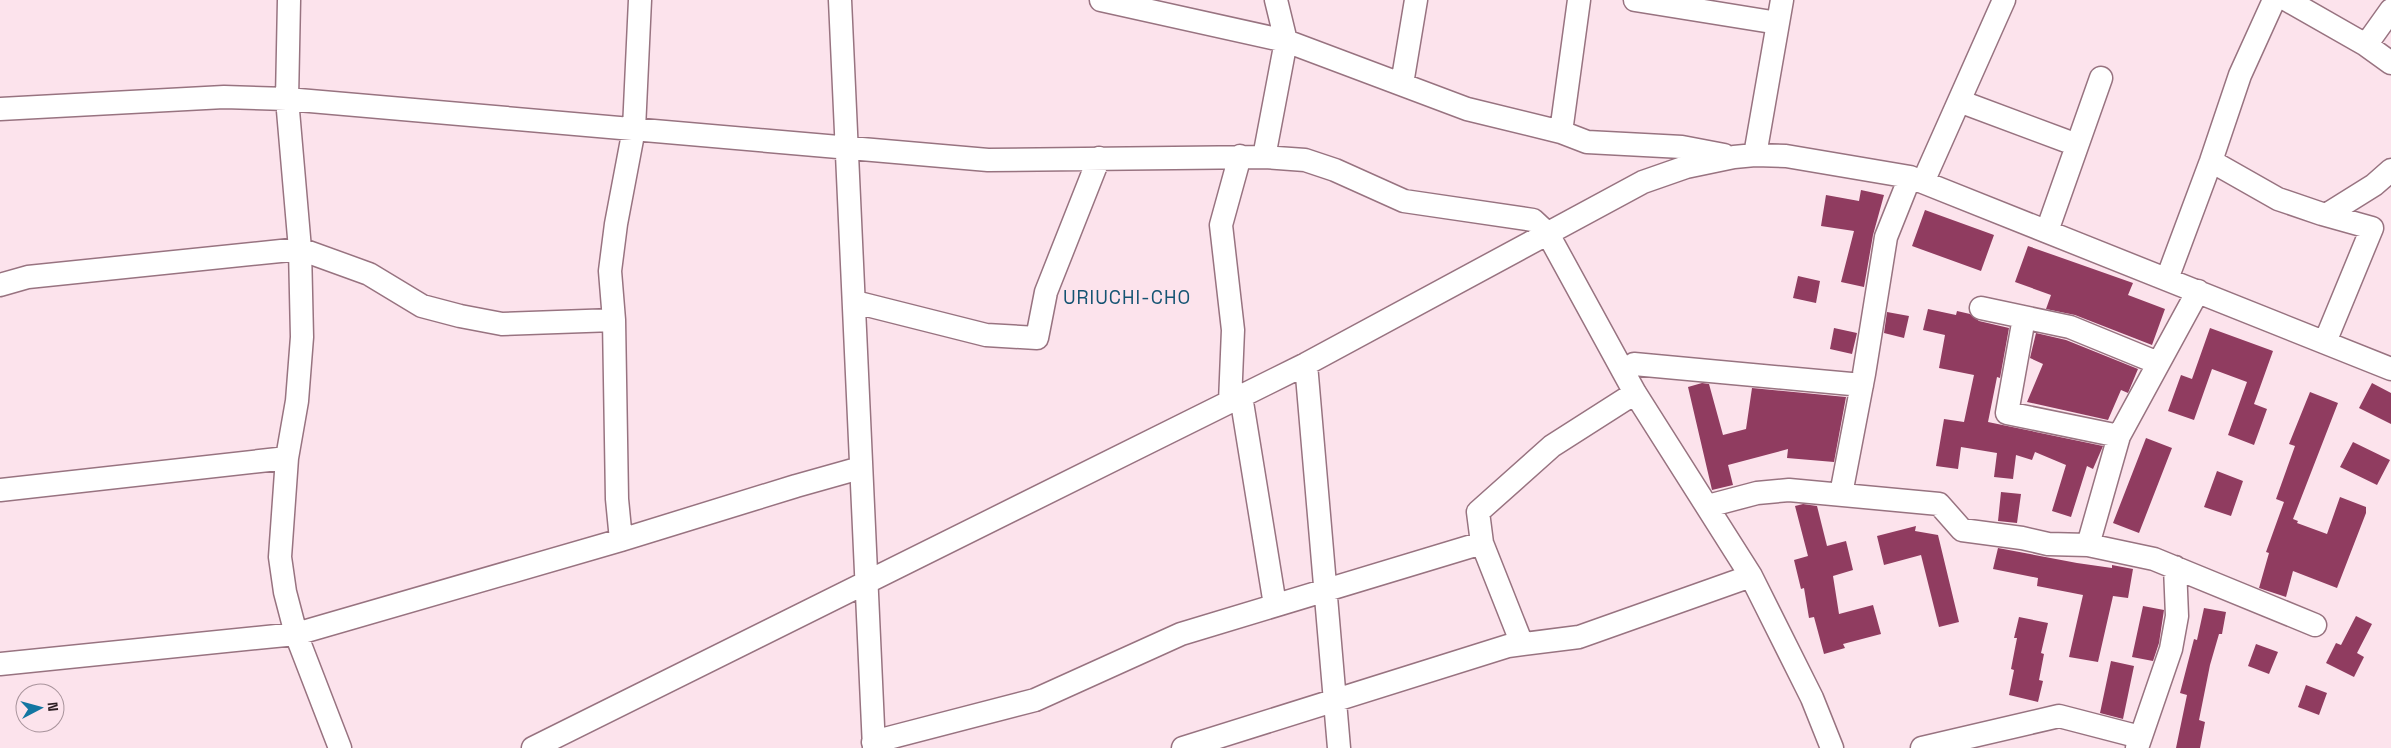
<svg xmlns="http://www.w3.org/2000/svg" width="2391" height="748" font-family="'Space Grotesk',sans-serif">
	<style>
		.building { fill: #903c60 }
		.lines { fill: none; stroke-linecap: round; stroke-linejoin: round }
		.minor-casing { stroke: #987380; stroke-width: 25 }
		.minor { stroke: #fff; stroke-width: 22 }
		.labels { text-anchor: middle; stroke-width: 5; stroke-linejoin: round; paint-order: stroke }
		.neighbourhood-label { font-size: 19px; letter-spacing: 1px; fill: #145372; stroke: #fce3ec }
	</style>
	<rect width="100%" height="100%" fill="#fce3ec"/>
	<path class="building" d="M1861,190l23,5 -11,40 -9,52 -23,-5 13,-51 -33,-5 5,-31 33,6z
		M1925,210l69,25 -13,36 -69,-25z
		M2028,246l105,37 -5,12 37,14 -13,36 -77,-30 -29,-6 5,-14 -36,-13z
		M1798,276l22,5 -4,22 -23,-5z
		M1928,309l28,6 1,-4 13,3 9,7 30,7 -9,50 -3,-1 -9,45 115,24 -10,23 -6,-3 -16,51 -19,-6 14,-46 -31,-13 -3,8 -16,-5 -3,24 -19,-2 3,-24 -36,-6 -3,22 -22,-3 8,-47 20,3 10,-47 -35,-7 6,-33 -22,-5z
		M1887,312l22,4 -5,22 -20,-5z
		M1834,328l23,5 -5,21 -22,-5z
		M2210,328l63,23 -19,53 13,5 -13,36 -26,-10 19,-53 -35,-13 -18,51 -26,-9 13,-36 11,4z
		M2036,333l30,7 72,29 -10,24 -7,-3 -13,30 -81,-18 16,-38 -13,-6z
		M1702,383l7,1 14,51 23,-6 6,-41 94,9 -12,65 -47,-4 1,-9 -60,16 5,20 -21,5 -24,-103z
		M2372,383l19,10v31l-32,-16z
		M2310,392l28,11 -45,116 5,2 -1,2 30,11 13,-37 26,10v6l-29,75 -44,-17 -7,26 -27,-9 10,-35 -3,-1 18,-50 -8,-3 19,-53 -6,-2z
		M2146,438l26,10 -33,85 -26,-10z
		M2353,442l37,18 -13,25 -37,-18z
		M2217,471l26,10 -12,35 -27,-9z
		M2001,492l20,2 -4,29 -19,-2z
		M1803,504l14,2 10,40 19,-5 7,29 -20,6 6,38 34,-9 8,29 -38,10 2,4 -21,6 -10,-37 -5,1 -5,-30 -3,1 -7,-29 14,-4 -13,-50z
		M1916,526l-1,5 23,4 21,87 -20,5 -18,-72 -37,10 -7,-29z
		M1998,548l79,15 35,5v-3l21,4 -5,29 -15,-2 -15,66 -29,-5 14,-62 -46,-9 1,-8 -45,-9z
		M2143,606l21,4 -5,33 -6,18 -21,-4z
		M2204,608l22,4 -4,22h-3l-9,31 -11,55 6,2 -5,26h-24l11,-53 -7,-2 14,-54 3,1z
		M2356,616l16,8 -15,29 7,4 -10,20 -28,-14 10,-20 5,2z
		M2019,617l29,6 -7,30 3,1 -5,26 4,1 -5,21 -29,-7 5,-25 -3,-1 6,-31h-3z
		M2256,644l22,8 -9,22 -21,-8z
		M2111,661l23,5 -11,53 -23,-6z
		M2306,685l21,8 -8,22 -21,-8z"/>
	<g class="lines">
		<defs>
			<path id="minor" d="M289,0l-2,99 13,150 2,88 -5,64 -10,57 -7,99 5,35 11,42 44,114
				M840,0l34,748
				M1101,0l185,41 181,68 94,23 26,10 95,5 42,8
				M1635,0l143,23
				M2287,0l79,45 25,18
				M2366,45l25,-35
				M1402,84l14,-84
				M1959,101l118,44
				M0,109l224,-12 63,2 701,61 276,-3 41,3 30,10 69,31 129,19 15,14 87,159 116,183 61,122 20,50
				M1561,132l18,-132
				M1755,155l27,-155
				M1264,157l22,-116 -10,-41
				M2211,161l67,38 44,15 50,14 -47,114
				M1923,182l81,-182
				M2326,215l48,-30 17,-15
				M2047,231l54,-153
				M2167,279l44,-118 29,-86 34,-75
				M0,285l28,-8 272,-28 69,25 53,32 38,10 42,8 112,-4
				M855,302l131,33 51,3 9,-46 53,-134
				M1981,308l89,19 88,36
				M2024,318l-17,95 112,23
				M1306,364l33,384
				M1624,373l10,-9 228,21
				M1241,396l34,209
				M1230,402l3,-72 -12,-105 19,-69
				M0,490l287,-32
				M1841,494l23,-120 22,-137 24,-60
				M1708,506l49,-13 32,-3 150,14 23,26 60,8 26,6 40,1 66,14 161,66
				M621,540l-4,-41 -3,-179 -4,-49 6,-47 18,-95 6,-129
				M2088,545l31,-109 79,-145
				M1522,644l-40,-101 -4,-31 74,-66 83,-53
				M0,664l296,-30 325,-94 175,-54 64,-18
				M873,742l162,-42 146,-66 301,-91
				M533,748l773,-384 337,-182 43,-15 48,-10 21,-2 31,1 124,21 481,192
				M1183,748l325,-102 71,-9 172,-61
				M1922,748l137,-32 81,21
				M2137,748l34,-99 6,-33 -2,-49"/>
		</defs>
		<use href="#minor" class="minor-casing"/>
		<use href="#minor" class="minor"/>
	</g>
	<g class="labels">
		<g class="neighbourhood-label">
			<text x="1127" y="304">URIUCHI-CHO</text>
		</g>
	</g>
	<g transform="translate(40 708) rotate(84)"><circle r="24" fill="#fce3ec" stroke="#a9949c"/>
	<path d="M0-4L9 19L0 12L-9 19Z" fill="#1376a2"/>
	<text y="-8" font-size="14" font-weight="bold" text-anchor="middle" fill="#2c1e23">N</text>
	</g>
</svg>
